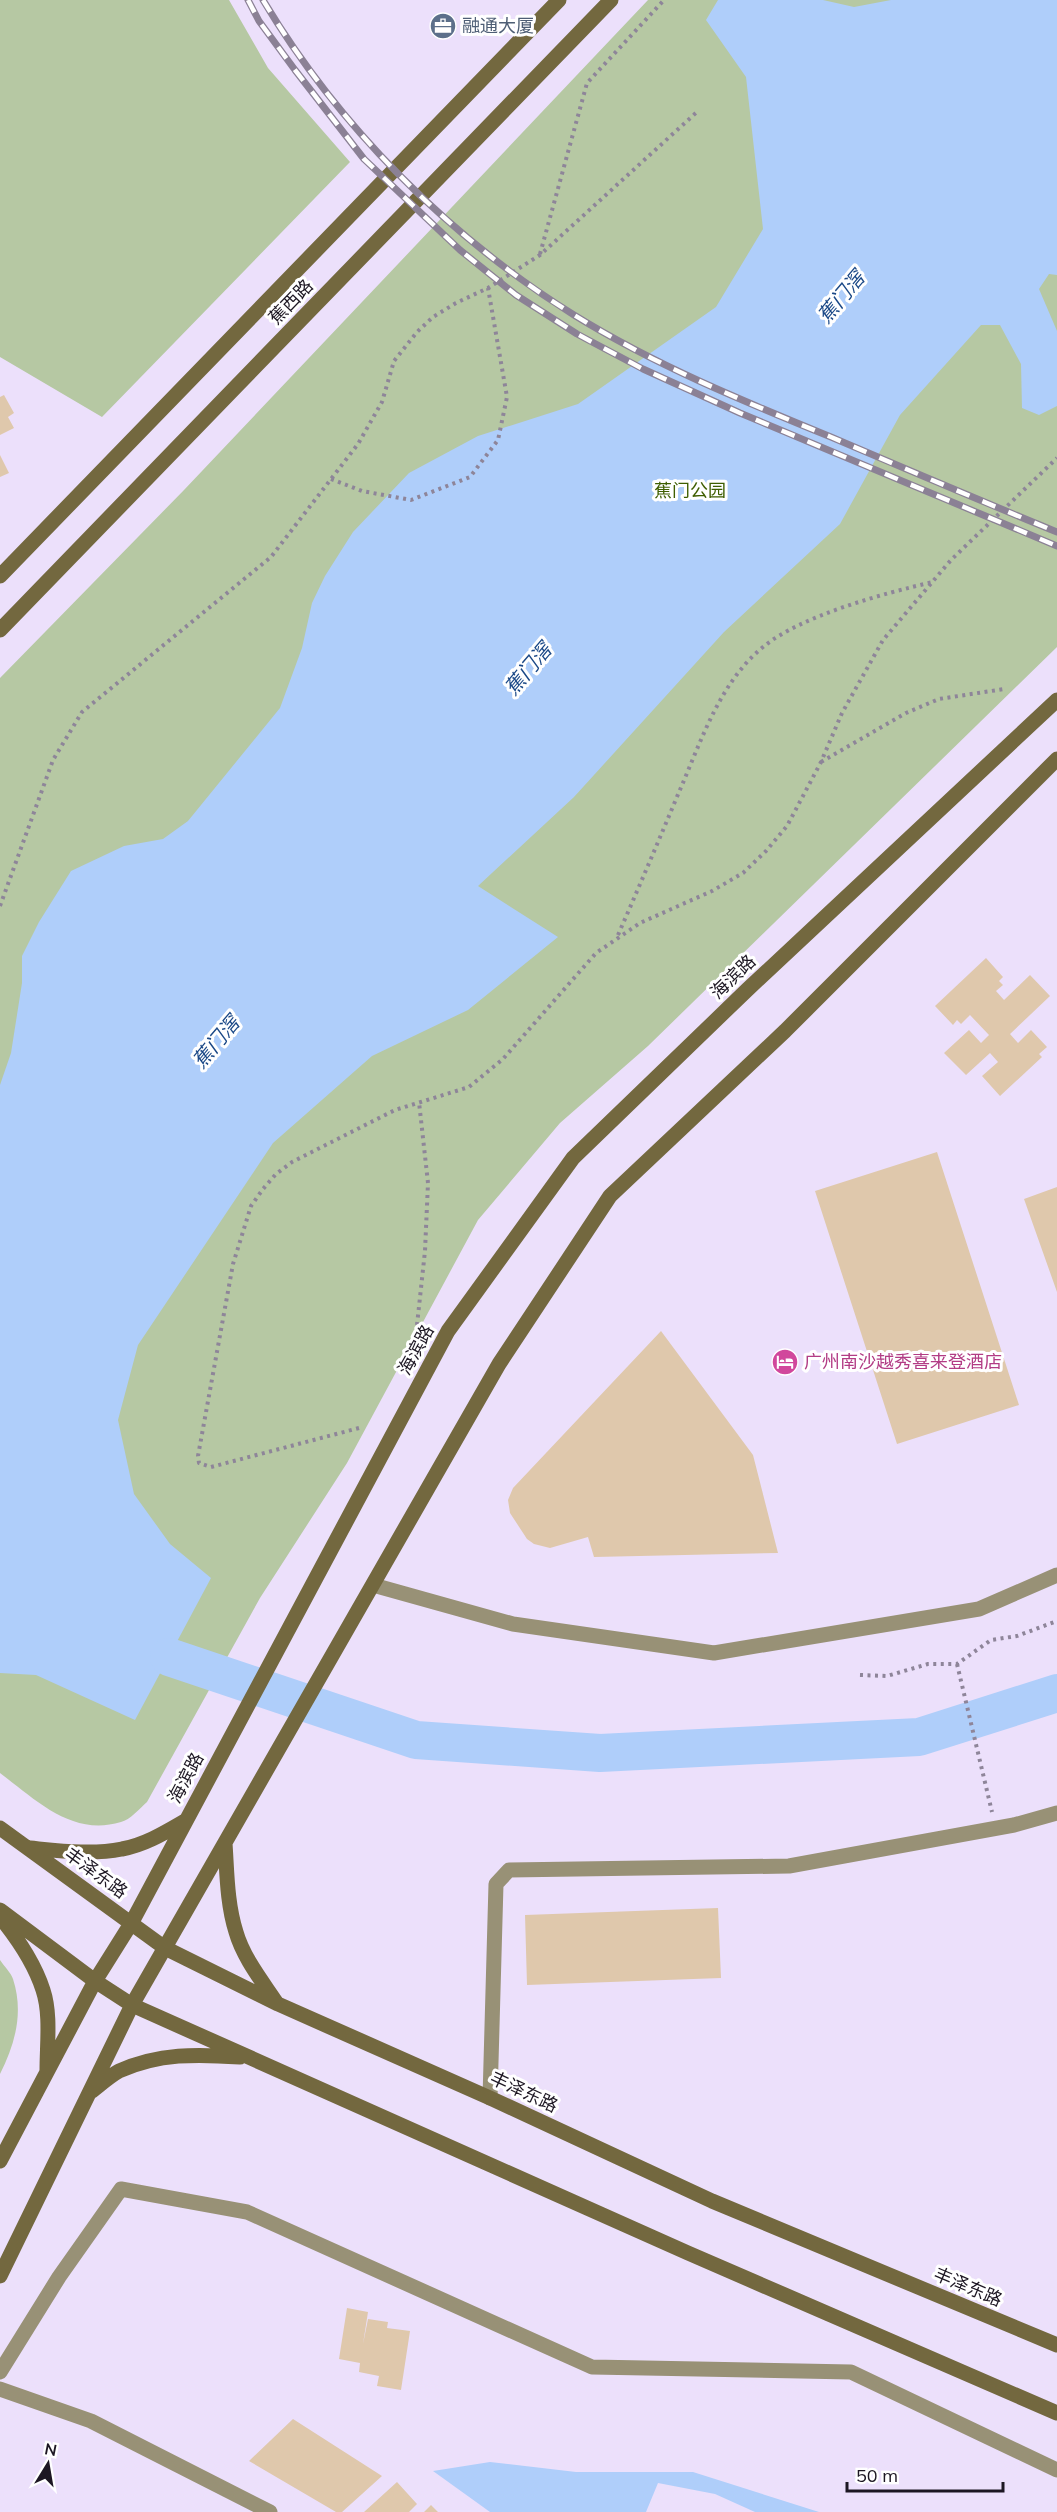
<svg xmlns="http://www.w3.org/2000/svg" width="1057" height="2512" font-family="Mulish,'Noto Sans SC',sans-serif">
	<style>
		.green { fill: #b6c8a3 }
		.water { fill: #afcefa }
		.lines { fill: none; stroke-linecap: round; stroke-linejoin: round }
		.river { stroke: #afcefa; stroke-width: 38 }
		.building { fill: #dfc8ac }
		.path { stroke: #8e8599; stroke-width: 4; stroke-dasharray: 3 4.5; stroke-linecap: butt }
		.street { stroke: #989176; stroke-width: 15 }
		.secondary { stroke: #73683f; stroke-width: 15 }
		.rail-casing { stroke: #8b8195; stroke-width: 7 }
		.rail { stroke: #fff; stroke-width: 4.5; stroke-dasharray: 14; stroke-linecap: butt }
		.labels { text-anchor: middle; stroke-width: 6; stroke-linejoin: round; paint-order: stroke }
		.service-label { font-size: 18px; fill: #4e5e75; stroke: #fff; text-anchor: start }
		.street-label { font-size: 18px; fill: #1d1723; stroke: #fff }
		.park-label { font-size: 18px; fill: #3e5e00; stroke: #fff }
		.hotel-label { font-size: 18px; fill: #b23c85; stroke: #fff; text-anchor: start }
		.water-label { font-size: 20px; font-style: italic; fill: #1a4887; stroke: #fff }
	</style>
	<rect width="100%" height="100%" fill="#ece0fb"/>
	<path class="green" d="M0,0h229l39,68 82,94 -248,255 -102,-60z
		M648,0h409v647l-409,399 -88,77 -82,97 -131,243 -87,135 -113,204c-7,6 -17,18 -26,20 -49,15 -85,-22 -121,-49v-1095l184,-188z
		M0,1960c4,6 11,13 13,19 11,34 2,65 -13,95z"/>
	<path class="water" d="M718,0h105l31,7 37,-7h166v275l-8,-1 -10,15 18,42v75l-18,9 -17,-7 -1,-44 -21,-39h-19l-81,90 -60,109 -116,108 -150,165 -96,89 80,51 -90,73 -96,46 -99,87 -135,202 -20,75 16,74 36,50 41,34 -76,142 -99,-45 -36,-2v-588l11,-32 11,-70v-27l17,-34 32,-51 53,-25 39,-7 25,-18 92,-113 22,-60 10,-45 13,-27 28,-44 56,-59 69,-37 100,-32 138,-97 47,-78 -17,-152 -40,-57z
		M490,2462l86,10h117l126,40h-64l-40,-18 -57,-11 -12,29h-156l-57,-41z"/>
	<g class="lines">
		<path class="river" d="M169,1657l247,83 184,13 319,-16 138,-44"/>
	</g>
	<path class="building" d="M4,395l10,18 -6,4 6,11 -14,7v-38z
		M0,455l9,18 -9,4z
		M986,958l17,19 -4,4 4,4 -7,6 8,9 26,-25 20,21 -40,38 8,9 13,-13 16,17 -8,7 3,3 -42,39 -18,-20 16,-14 -8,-9 -24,22 -22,-22 25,-23 12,13 8,-8 -19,-20 -9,9 -4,-4 -4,5 -18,-19z
		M937,1152l82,253 -122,39 -82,-253z
		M1057,1187v105l-33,-93z
		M661,1331l92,124 25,98 -184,4 -6,-20 -38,11 -16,-4 -7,-5 -17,-26 -2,-13 5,-12z
		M718,1908l3,70 -194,7 -2,-70z
		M347,2308l21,4 -5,32 5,-25 20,3 -1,6 23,3 -9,59 -24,-4 2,-10 -20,-4 1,-9 -21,-4z
		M293,2419l89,57 -40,36h-6l-87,-51z
		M397,2482l20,22 -8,8h-45z
		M431,2505l7,7h-14z"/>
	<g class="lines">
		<path class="path" d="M540,254l47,-171 77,-83
			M331,479l31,12 49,9 59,-23 28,-37 9,-43 -19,-109
			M821,762l85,-49 33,-14 65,-10
			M0,906l53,-146 29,-48 189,-155 87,-113 24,-42 12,-41 23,-29 16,-15 23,-14 32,-15 52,-33 158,-144
			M618,935c21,-48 41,-95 61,-143 22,-50 40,-109 84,-145 37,-31 122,-54 170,-65
			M417,1325l8,-74 3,-68 -9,-81
			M359,1428l-148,39 -12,-4 -1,-7 35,-192 18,-58 12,-17 13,-15 16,-12 103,-52 74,-23 34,-28 93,-106 44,-30 72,-32 31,-18 23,-22 21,-25 34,-64 21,-49 41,-73 68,-80 106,-102
			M957,1664l35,148
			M860,1675l27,1 41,-12h29l34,-24 26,-4 40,-15"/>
		<path class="street" d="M373,1585l140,39 201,29 265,-44 78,-34
			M490,2098l6,-214 13,-14 280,-4 225,-41 43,-12
			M0,2372l59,-95 62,-88 126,23 345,155 259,5 206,98
			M0,2389l91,32 179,91"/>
		<path class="secondary" d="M0,576l559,-576
			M0,630l611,-630
			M0,1828l165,120 113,56 212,94 222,103 345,144
			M225,1843c2,30 2,61 11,89 7,25 26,49 40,70
			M30,1848c31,3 62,7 92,1 23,-4 44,-17 63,-28
			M0,1910l95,71 37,24 556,248 369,160
			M0,1917c18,22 34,45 43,73 8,24 4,54 4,80
			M92,2091c9,-7 18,-15 27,-20 40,-18 78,-17 121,-14
			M0,2161l95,-180 37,-59 316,-591 125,-173 175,-169 309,-289
			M0,2276l132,-271 367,-641 111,-168 175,-165 272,-272"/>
		<defs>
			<path id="rail" d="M248,0l11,21 36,49 69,89 96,91 56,45 61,39 66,35 97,44 317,133
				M263,0c76,127 185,236 311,315 81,50 169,86 257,122 75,32 150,64 226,95"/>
		</defs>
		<use href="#rail" class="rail-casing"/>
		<use href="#rail" class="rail"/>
	</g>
	<defs>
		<symbol id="office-disc" viewBox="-11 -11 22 22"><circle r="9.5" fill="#5c6f8a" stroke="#fff"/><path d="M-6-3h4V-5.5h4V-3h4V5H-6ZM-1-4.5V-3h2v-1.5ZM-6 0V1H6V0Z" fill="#fff"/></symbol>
		<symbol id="hotel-disc" viewBox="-11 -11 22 22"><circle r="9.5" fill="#d1479c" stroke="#fff"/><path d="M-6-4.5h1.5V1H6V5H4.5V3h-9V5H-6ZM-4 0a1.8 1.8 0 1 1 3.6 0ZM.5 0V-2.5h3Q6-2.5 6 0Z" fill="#fff"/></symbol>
	</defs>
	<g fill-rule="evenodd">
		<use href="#office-disc" x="428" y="11" width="30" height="30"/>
		<use href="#hotel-disc" x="770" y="1347" width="30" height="30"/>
	</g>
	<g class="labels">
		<g class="service-label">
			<text x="462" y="32">融通大厦</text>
		</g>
		<g class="street-label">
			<text transform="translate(291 302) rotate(-46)" y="6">蕉西路</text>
			<text transform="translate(733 977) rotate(-44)" y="6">海滨路</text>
			<text transform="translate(416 1350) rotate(-61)" y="6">海滨路</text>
			<text transform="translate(186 1778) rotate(-62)" y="6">海滨路</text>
			<text transform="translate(96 1873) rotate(36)" y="6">丰泽东路</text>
			<text transform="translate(524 2092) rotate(25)" y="6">丰泽东路</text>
			<text transform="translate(968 2287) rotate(23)" y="6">丰泽东路</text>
		</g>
		<g class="park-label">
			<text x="690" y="497">蕉门公园</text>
		</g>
		<g class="hotel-label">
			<text x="804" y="1368">广州南沙越秀喜来登酒店</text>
		</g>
		<g class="water-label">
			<text transform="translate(841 297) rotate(-50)" y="7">蕉门滘</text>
			<text transform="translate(528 669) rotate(-50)" y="7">蕉门滘</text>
			<text transform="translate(216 1042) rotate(-50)" y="7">蕉门滘</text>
		</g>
	</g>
	<g transform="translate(48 2464) rotate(11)" stroke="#ffffff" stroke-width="4.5" paint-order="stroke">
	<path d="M0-4.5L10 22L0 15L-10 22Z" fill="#1d1723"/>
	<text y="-9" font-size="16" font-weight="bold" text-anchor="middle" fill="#1d1723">N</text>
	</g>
	<path d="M847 2482v9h156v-9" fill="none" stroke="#1d1723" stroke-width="3"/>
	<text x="856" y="2482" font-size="18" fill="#1d1723" stroke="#ffffff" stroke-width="4.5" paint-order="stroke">50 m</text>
</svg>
